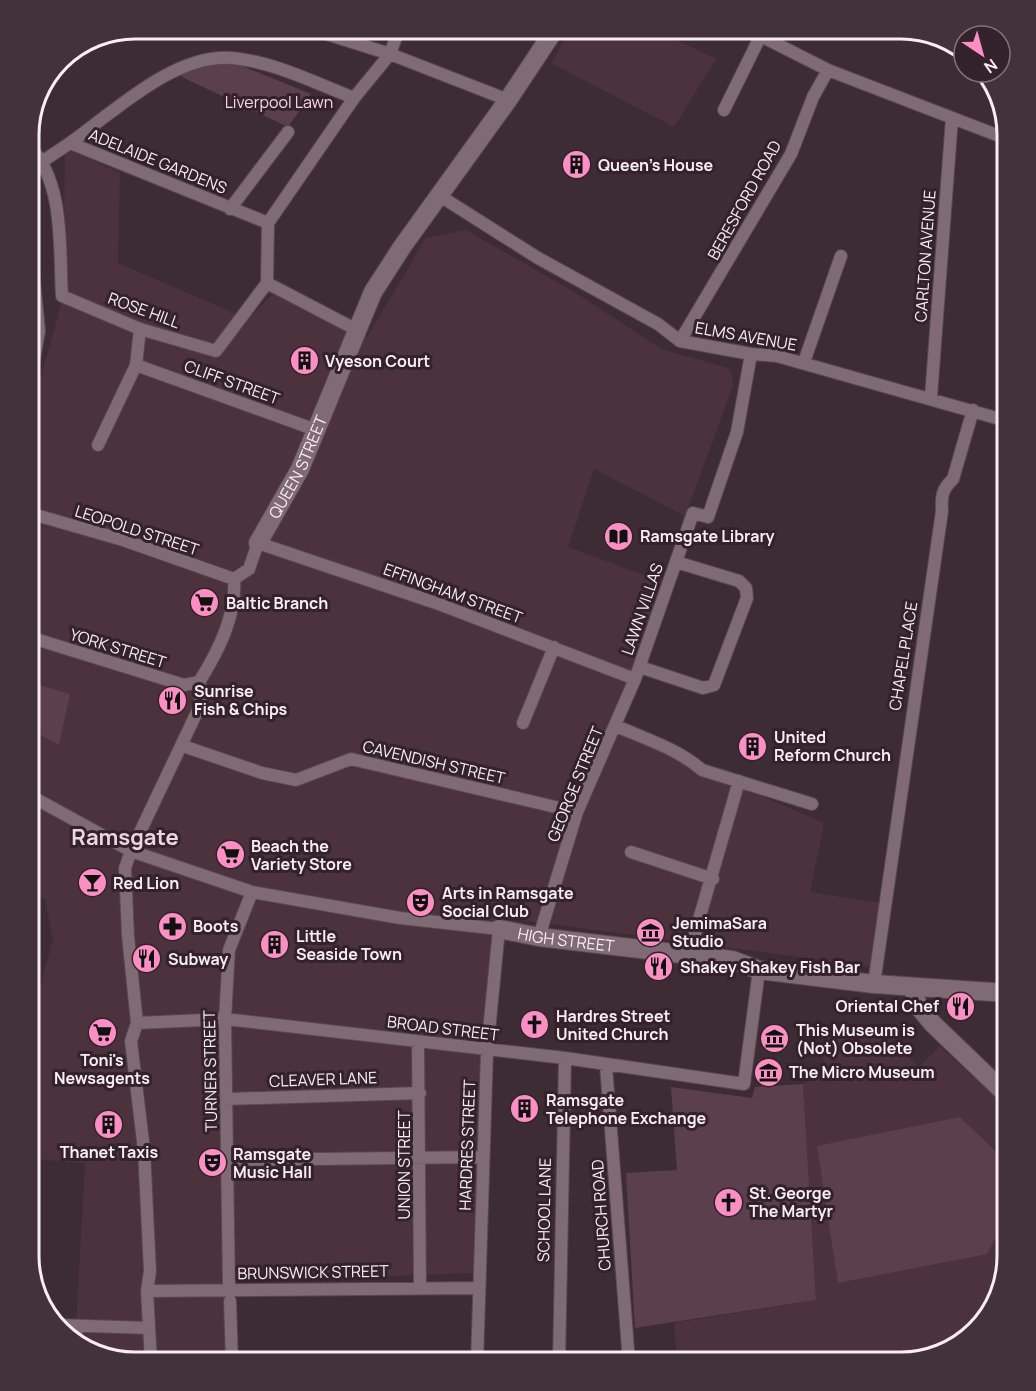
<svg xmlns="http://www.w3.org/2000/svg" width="1036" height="1391" font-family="Manrope,sans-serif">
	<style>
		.built { fill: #4b323d }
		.green { fill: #5c3f4c }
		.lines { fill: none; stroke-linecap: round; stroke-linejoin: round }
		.street-casing { stroke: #57484f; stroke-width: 14 }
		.secondary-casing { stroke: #57484f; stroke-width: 20 }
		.street { stroke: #806b74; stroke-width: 12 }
		.secondary { stroke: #806b74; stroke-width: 18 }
		.labels { text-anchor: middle; stroke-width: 6; stroke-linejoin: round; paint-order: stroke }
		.park-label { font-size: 16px; fill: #f7d6e4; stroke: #33222a }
		.street-label { font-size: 16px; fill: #f9edf2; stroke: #33222a }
		.poi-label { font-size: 16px; font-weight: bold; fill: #f9edf2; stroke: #33222a; text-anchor: start }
		.district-label { font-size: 22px; font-weight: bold; fill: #eed6e0; stroke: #33222a }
		.rim { fill: none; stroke: #f9edf2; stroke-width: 3 }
	</style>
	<rect width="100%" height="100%" fill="#3e2c34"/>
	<path class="built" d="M571,29h83l62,30 -42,68 -123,-64z
		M65,148l55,25 -2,90 130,56 25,-25 94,43 59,-99 40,-8 110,63 85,56 67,19 4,7 1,11 -48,130 -91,-47 -26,78 95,35 -47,142 109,56 99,43 -14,69 71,11 -7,64 -375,-50 -19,137 -5,219 -247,8v81h-94l-52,-14 -7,-6 10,-179 -52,-4 2,-155 18,-64 -8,-41 -16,-7v-474l34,-120z
		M831,1029h40l2,8 16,2 30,28 20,-21 68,62v149l-14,52 -33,36 -58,17h-225l-3,-39 142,-23 -13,-216 21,-9 -1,-25z"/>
	<path class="green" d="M229,63l13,3 69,28 -23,33 -106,-50 1,-4 23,-8z
		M29,682l41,12 -11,51 -30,-16z
		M803,1084l13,216 -181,28 -9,-155 51,-3 -6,-83 81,11 3,-11z
		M960,1117c11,12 39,34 45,48 13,30 -5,63 -18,89l-149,29 -21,-137z"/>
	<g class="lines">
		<defs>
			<path id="street" d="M311,29l79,25 118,46
				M747,29l81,41 179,69
				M772,41l9,-12
				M724,110l37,-75
				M70,143c45,-32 105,-90 162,-85 43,4 83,25 122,40
				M29,146c36,36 30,102 33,150l78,33 76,22 51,-68 1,-60 86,-125 36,-44 9,-25
				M43,161l27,-18 198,80
				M440,196l98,62 120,66 22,17 71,13 26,2 230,65
				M230,209l58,-77
				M267,283l90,47
				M680,341l111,-187 22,-57 15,-27
				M804,362l37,-106
				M136,365l180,65
				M931,397l21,-279
				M98,445l38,-80 4,-36
				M29,513l94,27 111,39
				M234,579l15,-10 9,-26 178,60 199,76
				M29,637l155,48 15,-3
				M640,667l63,21 11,-3 33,-87 -1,-10 -7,-7 -63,-19
				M199,682c19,-30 38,-67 35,-103
				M523,723l31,-76
				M616,726c30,13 62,23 86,44l110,34
				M183,746l79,27 34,7 55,-21 226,53
				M29,795l102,56 121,41 148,26 99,11 -12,122 -10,311
				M631,852l82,27
				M539,937l38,-125 58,-133 58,-166 15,4 29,-85 14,-78
				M689,954l50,-173
				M29,977l2,-41 -2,-1
				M874,984l68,-473c-1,-14 0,-22 11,-32l20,-69
				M137,1023l88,-4 340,39 179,26 15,-114
				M418,1043l2,245
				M606,1066l23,296
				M227,1099l193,-6
				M228,1160l255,-3
				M229,1290l-4,-271 4,-69 23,-58
				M147,1291l331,-3
				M230,1301l2,61
				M57,1325l92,3
				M76,1326l1,18
				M151,1362l-4,-71 3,-20 -6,-121 -13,-109 6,-18 -9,-87 -3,-68 6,-17 67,-141 4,-18 -3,-10
				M559,1362l6,-304"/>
			<g id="secondary">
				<path d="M29,370l7,-39 -7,-70"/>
				<path id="s1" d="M258,543l42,-74 73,-177 29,-45 106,-147 47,-71"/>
				<path id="s2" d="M499,929l40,8 193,23 27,10 115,14 133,9"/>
				<path d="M913,988l5,18 15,18 74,71"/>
			</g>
		</defs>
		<use href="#street" class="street-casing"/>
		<use href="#secondary" class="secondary-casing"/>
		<use href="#street" class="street"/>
		<use href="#secondary" class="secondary"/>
	</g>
	<defs>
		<symbol id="building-disc" viewBox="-11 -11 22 22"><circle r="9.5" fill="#fb8fc4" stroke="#33222a"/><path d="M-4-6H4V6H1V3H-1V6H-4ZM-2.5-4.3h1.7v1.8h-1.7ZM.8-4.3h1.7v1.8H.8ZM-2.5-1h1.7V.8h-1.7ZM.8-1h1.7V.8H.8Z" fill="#111"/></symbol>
		<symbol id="library-disc" viewBox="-11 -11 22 22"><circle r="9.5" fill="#fb8fc4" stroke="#33222a"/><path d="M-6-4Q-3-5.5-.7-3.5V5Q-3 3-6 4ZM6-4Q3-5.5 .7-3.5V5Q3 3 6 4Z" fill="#111"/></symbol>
		<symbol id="supermarket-disc" viewBox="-11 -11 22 22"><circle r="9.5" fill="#fb8fc4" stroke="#33222a"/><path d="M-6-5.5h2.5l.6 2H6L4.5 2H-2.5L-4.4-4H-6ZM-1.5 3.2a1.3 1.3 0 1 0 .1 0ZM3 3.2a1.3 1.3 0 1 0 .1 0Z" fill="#111"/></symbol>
		<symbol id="restaurant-disc" viewBox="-11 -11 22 22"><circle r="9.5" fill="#fb8fc4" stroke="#33222a"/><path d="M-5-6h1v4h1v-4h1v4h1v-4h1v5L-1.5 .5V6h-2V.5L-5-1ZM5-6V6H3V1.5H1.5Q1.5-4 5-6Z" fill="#111"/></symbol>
		<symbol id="bar-disc" viewBox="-11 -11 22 22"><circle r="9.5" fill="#fb8fc4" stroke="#33222a"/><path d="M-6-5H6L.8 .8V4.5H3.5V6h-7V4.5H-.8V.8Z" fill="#111"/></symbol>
		<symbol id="theatre-disc" viewBox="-11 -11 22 22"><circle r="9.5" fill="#fb8fc4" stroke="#33222a"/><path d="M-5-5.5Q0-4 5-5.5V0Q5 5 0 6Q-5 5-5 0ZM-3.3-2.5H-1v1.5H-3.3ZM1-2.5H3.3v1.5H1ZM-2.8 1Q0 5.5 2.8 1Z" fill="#111"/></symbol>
		<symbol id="pharmacy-disc" viewBox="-11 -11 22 22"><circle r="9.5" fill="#fb8fc4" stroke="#33222a"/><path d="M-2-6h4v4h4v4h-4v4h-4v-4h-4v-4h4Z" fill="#111"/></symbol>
		<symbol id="museum-disc" viewBox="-11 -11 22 22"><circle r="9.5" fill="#fb8fc4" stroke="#33222a"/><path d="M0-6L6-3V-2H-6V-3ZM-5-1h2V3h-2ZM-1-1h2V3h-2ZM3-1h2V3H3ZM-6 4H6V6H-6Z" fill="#111"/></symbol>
		<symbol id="church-disc" viewBox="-11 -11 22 22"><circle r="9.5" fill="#fb8fc4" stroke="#33222a"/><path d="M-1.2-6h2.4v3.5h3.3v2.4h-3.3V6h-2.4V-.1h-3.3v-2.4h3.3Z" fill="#111"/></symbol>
	</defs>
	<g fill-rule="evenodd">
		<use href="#building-disc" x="560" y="148" width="33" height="33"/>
		<use href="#building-disc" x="288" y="344" width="33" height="33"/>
		<use href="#library-disc" x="602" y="520" width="33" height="33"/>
		<use href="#supermarket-disc" x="188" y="586" width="33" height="33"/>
		<use href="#restaurant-disc" x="156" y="684" width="33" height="33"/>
		<use href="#building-disc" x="736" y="730" width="33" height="33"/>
		<use href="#supermarket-disc" x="214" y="838" width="33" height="33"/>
		<use href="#bar-disc" x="76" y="866" width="33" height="33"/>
		<use href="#theatre-disc" x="404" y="886" width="33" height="33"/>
		<use href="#pharmacy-disc" x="156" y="910" width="33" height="33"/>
		<use href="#museum-disc" x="634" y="916" width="33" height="33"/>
		<use href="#building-disc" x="258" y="928" width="33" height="33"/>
		<use href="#restaurant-disc" x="130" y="942" width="33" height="33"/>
		<use href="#restaurant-disc" x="642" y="950" width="33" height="33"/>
		<use href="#restaurant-disc" x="944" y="990" width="33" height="33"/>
		<use href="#church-disc" x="518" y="1008" width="33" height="33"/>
		<use href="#supermarket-disc" x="86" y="1016" width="33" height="33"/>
		<use href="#museum-disc" x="758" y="1022" width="33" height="33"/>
		<use href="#museum-disc" x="752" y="1056" width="33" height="33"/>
		<use href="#building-disc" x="508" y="1092" width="33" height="33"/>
		<use href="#building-disc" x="92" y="1108" width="33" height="33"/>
		<use href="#theatre-disc" x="196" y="1146" width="33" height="33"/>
		<use href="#church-disc" x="712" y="1186" width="33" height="33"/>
	</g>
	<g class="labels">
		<g class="park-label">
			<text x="279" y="108">Liverpool Lawn</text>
		</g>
		<g class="street-label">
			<text transform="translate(158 161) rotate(22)" y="6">ADELAIDE GARDENS</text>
			<text transform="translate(744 200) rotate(-61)" y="6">BERESFORD ROAD</text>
			<text transform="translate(925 256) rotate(-86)" y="6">CARLTON AVENUE</text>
			<text transform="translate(144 310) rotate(20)" y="6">ROSE HILL</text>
			<text transform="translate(746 336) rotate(10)" y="6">ELMS AVENUE</text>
			<text transform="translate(232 382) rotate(20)" y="6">CLIFF STREET</text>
			<text dy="6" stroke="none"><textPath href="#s1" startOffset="86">QUEEN STREET</textPath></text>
			<text transform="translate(137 530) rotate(18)" y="6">LEOPOLD STREET</text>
			<text transform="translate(453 593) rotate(20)" y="6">EFFINGHAM STREET</text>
			<text transform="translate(642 609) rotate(-71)" y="6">LAWN VILLAS</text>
			<text transform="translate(118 648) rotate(17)" y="6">YORK STREET</text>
			<text transform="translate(903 656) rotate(-81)" y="6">CHAPEL PLACE</text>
			<text transform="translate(434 762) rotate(13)" y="6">CAVENDISH STREET</text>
			<text transform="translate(575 784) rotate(-68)" y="6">GEORGE STREET</text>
			<text dy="6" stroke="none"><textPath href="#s2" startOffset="68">HIGH STREET</textPath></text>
			<text transform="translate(443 1028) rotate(7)" y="6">BROAD STREET</text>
			<text transform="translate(210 1071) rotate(-91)" y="6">TURNER STREET</text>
			<text transform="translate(323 1079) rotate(-2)" y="6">CLEAVER LANE</text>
			<text transform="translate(467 1145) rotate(-88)" y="6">HARDRES STREET</text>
			<text transform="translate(404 1165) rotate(-90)" y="6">UNION STREET</text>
			<text transform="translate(544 1210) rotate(-89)" y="6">SCHOOL LANE</text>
			<text transform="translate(601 1215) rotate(-94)" y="6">CHURCH ROAD</text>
			<text transform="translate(313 1272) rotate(-1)" y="6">BRUNSWICK STREET</text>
		</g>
		<g class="poi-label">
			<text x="598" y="171">Queen's House</text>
			<text x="325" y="367">Vyeson Court</text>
			<text x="640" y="542">Ramsgate Library</text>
			<text x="226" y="609">Baltic Branch</text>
			<text x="194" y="697">Sunrise<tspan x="194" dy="18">Fish &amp; Chips</tspan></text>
			<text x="774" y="743">United<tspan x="774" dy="18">Reform Church</tspan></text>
			<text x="251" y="852">Beach the<tspan x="251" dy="18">Variety Store</tspan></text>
			<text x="113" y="889">Red Lion</text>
			<text x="442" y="899">Arts in Ramsgate<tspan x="442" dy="18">Social Club</tspan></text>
			<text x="672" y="929">JemimaSara<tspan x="672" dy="18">Studio</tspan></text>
			<text x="193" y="932">Boots</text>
			<text x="296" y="942">Little<tspan x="296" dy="18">Seaside Town</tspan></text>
			<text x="168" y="965">Subway</text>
			<text x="680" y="973">Shakey Shakey Fish Bar</text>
			<text x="939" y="1012" text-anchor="end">Oriental Chef</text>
			<text x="556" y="1022">Hardres Street<tspan x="556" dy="18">United Church</tspan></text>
			<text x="796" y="1036">This Museum is<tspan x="796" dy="18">(Not) Obsolete</tspan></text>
			<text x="102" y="1066" text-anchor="middle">Toni's<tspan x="102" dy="18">Newsagents</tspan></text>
			<text x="789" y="1078">The Micro Museum</text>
			<text x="546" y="1106">Ramsgate<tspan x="546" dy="18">Telephone Exchange</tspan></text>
			<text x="109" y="1158" text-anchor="middle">Thanet Taxis</text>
			<text x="233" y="1160">Ramsgate<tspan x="233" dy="18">Music Hall</tspan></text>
			<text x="749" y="1199">St. George<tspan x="749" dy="18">The Martyr</tspan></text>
		</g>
		<g class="district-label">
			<text x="125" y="845">Ramsgate</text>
		</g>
	</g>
	<path d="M0 0H1036V1391H0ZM135 39H901A96 96 0 0 1 997 135V1256A96 96 0 0 1 901 1352H135A96 96 0 0 1 39 1256V135A96 96 0 0 1 135 39Z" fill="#43323a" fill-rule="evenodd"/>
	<path class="rim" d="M135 39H901A96 96 0 0 1 997 135V1256A96 96 0 0 1 901 1352H135A96 96 0 0 1 39 1256V135A96 96 0 0 1 135 39Z"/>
	<g transform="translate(982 54) rotate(144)"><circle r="28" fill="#33222a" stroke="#82737a" stroke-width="1.5"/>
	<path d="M0-4.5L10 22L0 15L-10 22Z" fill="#fb8fc4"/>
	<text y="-9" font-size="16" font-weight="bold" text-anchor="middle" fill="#f9edf2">N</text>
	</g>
</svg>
